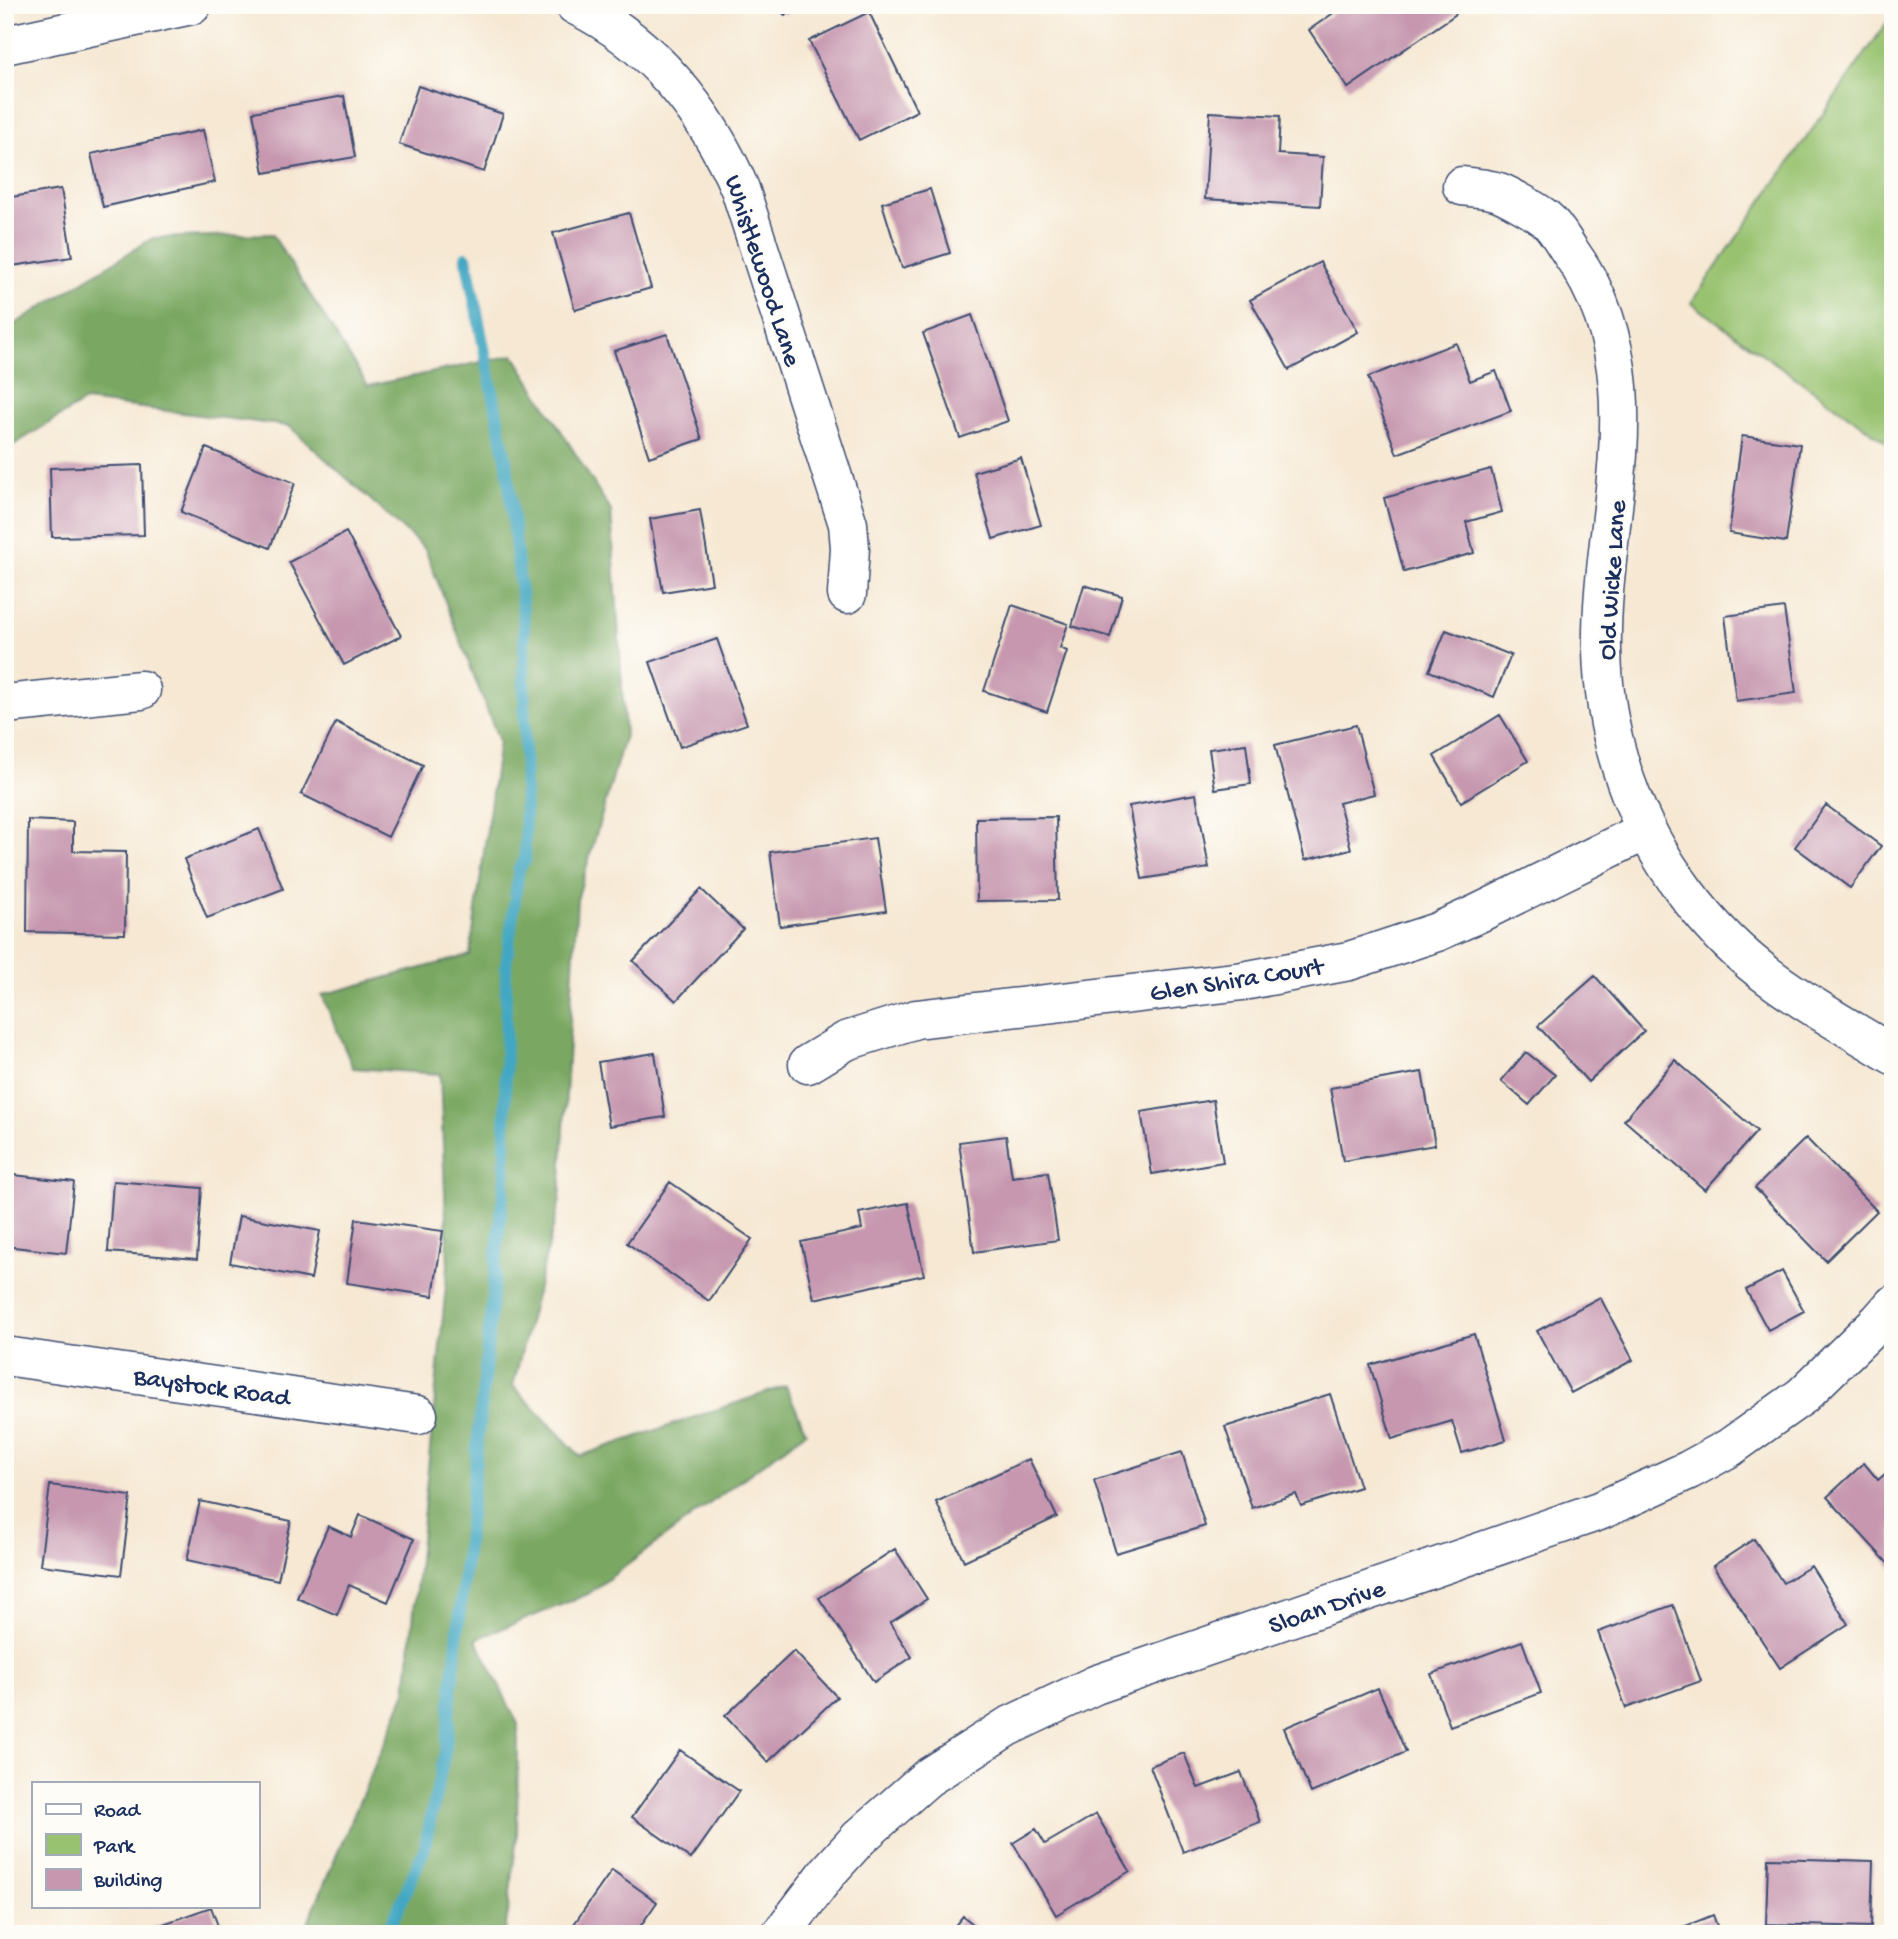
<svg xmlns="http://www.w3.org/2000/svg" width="1898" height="1939" font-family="'Gochi Hand',sans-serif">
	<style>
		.green { fill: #98c26f; stroke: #5a7866; stroke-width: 2 }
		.forest { fill: #7aa862; stroke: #4a6c60; stroke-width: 2 }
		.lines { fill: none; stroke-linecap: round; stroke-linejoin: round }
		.stream { stroke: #42a7c2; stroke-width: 12 }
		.building { fill: #c697af }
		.street-casing { stroke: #3c4b70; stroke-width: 41 }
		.street { stroke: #fff; stroke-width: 38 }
		.labels { text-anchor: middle; stroke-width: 7; stroke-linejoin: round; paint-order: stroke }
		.street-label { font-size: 26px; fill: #1b2f5e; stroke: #fdfcf7 }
	</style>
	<rect width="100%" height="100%" fill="#fdfcf7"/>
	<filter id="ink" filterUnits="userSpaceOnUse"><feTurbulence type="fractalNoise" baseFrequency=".0143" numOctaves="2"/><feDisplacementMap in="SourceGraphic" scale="14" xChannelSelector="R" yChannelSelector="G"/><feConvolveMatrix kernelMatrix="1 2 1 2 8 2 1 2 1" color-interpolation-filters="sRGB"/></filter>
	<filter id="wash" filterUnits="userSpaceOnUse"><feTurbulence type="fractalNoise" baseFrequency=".00686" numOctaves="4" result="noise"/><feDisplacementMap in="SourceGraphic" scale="28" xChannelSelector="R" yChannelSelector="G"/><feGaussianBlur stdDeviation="1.57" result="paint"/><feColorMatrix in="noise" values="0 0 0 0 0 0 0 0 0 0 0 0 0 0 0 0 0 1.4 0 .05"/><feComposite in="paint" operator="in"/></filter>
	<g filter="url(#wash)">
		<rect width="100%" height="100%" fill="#f6e8d3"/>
		<path class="green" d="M1893,14v433l-202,-144z"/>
		<path class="forest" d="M272,234l96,152 146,-31 97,156 14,224 -48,165 -17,300 -47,186 67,70 206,-70 20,46 -218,162 -112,45 42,85 -1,111 -12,99h-202l103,-242 42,-427 -8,-191 -87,-6 -31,-73 148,-40 29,-214 -74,-192 -136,-123 -204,-25 -80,49v-120l148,-92z"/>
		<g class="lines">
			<path class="stream" d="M387,1934l37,-84 22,-103 59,-571 1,-210 13,-98 6,-7 -1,-239 -17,-158 -41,-207"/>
		</g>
		<g id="blocks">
			<path class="building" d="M774,5h20l-9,10z
				M1345,5h105l6,9 -108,74 -39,-58z
				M869,12l48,99 -58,29 -50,-99z
				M418,86l85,28 -19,58 -85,-28z
				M344,96l11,61 -91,16 -11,-61z
				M1210,112l70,4 -2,38 45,3 -3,49 -115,-7z
				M203,130l12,52 -112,25 -12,-53z
				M61,189l11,68 -67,10v-69z
				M930,189l20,64 -48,15 -20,-65z
				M629,213l22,75 -76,22 -22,-77z
				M1320,262l38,70 -69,38 -39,-70z
				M972,315l36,106 -48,17 -37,-105z
				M667,334l35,105 -53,18 -35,-106z
				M1456,343l14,38 26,-10 15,40 -114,43 -29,-77z
				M1742,436l58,8 -14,98 -57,-9z
				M206,448l89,35 -25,65 -89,-36z
				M1021,458l20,67 -48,14 -19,-67z
				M142,465l2,70 -92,2 -2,-69z
				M1491,469l11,43 -36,10 8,31 -70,19 -20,-74z
				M700,510l12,74 -49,8 -13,-73z
				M346,532l55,104 -57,29 -55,-103z
				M1084,585l38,11 -12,41 -38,-11z
				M1012,605l56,19 -8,24 7,3 -20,61 -63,-21z
				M1784,608l12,85 -60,8 -11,-85z
				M1446,630l65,25 -17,42 -65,-26z
				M717,639l30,85 -67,23 -30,-85z
				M1500,715l28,46 -67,41 -27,-46z
				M336,722l87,43 -35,72 -87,-43z
				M1356,725l18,69 -35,9 12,46 -46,11 -30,-115z
				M1246,744l5,40 -36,5 -6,-40z
				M1196,794l13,74 -67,11 -13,-73z
				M1826,805l55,41 -31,42 -55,-41z
				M1056,817l2,83 -81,1 -1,-83z
				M28,820l45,2v29l53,1 -1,82 -98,-2z
				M259,829l24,60 -76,29 -23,-59z
				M875,838l11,73 -106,15 -10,-74z
				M701,889l42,40 -67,72 -43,-40z
				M1595,976l49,55 -56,51 -50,-56z
				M1526,1052l29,23 -26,30 -28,-24z
				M655,1053l10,64 -56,9 -11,-64z
				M1675,1060l82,71 -52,59 -81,-70z
				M1422,1072l13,73 -92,16 -13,-73z
				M1213,1100l10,62 -71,12 -11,-62z
				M1006,1136l6,41 36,-5 10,68 -84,12 -15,-110z
				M1806,1138l71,73 -51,50 -71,-73z
				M5,1174l69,8 -8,71 -61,-7z
				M113,1181l89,7 -5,71 -89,-7z
				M670,1182l82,57 -43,62 -82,-58z
				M908,1203l16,72 -110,24 -13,-57 61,-13 -3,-16z
				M239,1216l81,15 -9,48 -81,-16z
				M356,1219l87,12 -10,65 -86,-13z
				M1782,1271l22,40 -36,19 -22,-40z
				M1600,1297l33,63 -62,33 -34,-62z
				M1474,1334l32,106 -44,13 -10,-32 -60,18 -22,-74z
				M1330,1394l30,93 -59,19 -5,-12 -44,14 -27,-81z
				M1182,1452l23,74 -89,27 -22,-73z
				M1029,1459l28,58 -93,44 -28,-59z
				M1864,1463l14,17 15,-13v102l-66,-72z
				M50,1485l81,11 -10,79 -81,-10z
				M200,1501l91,20 -13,59 -91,-20z
				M360,1515l54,24 -26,63 -39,-17 -12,30 -40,-17 31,-72 23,11z
				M1754,1539l29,44 28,-17 37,58 -68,44 -67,-102z
				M895,1549l32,50 -37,24 22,34 -38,25 -55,-84z
				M1673,1605l28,76 -75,27 -28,-76z
				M1522,1641l19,52 -91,33 -19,-52z
				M794,1651l43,46 -69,65 -43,-46z
				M1378,1688l28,64 -95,41 -27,-65z
				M680,1750l59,41 -48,68 -59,-42z
				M1184,1753l14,35 43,-16 19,50 -77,30 -33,-86z
				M1096,1814l34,57 -74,44 -43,-72 23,-14 9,15z
				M1768,1858l105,3 -2,66 -105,-3z
				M612,1870l45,32 -22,32h-68z
				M211,1907l10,27h-73l-2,-4z
				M1713,1915l7,19h-54z
				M963,1916l22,18h-37z"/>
		</g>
	</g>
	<g filter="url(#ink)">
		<use href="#blocks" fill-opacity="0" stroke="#3c4b70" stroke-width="2"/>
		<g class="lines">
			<defs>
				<path id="street" d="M575,5c77,37 132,107 165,184l108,335 2,24 -3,46
					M5,45l187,-40
					M1462,186c12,2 26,2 37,6 12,5 37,19 47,27 10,8 18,24 25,34 88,123 28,263 31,397 1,45 9,90 24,132 27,77 82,151 149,199 37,27 79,50 118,74
					M5,704l136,-14
					M808,1064l38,-23 70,-22 327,-38 106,-20 88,-29 42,-19 168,-83
					M5,1356l413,59
					M781,1934l48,-63 30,-33 68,-60 80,-51 88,-42 504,-174 90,-41 40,-22 73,-52 77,-75 14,-16"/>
			</defs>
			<use href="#street" class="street-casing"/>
			<use href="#street" class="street"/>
		</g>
	</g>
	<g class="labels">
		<g class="street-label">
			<text transform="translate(765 270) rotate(72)" y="9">Whistlewood Lane</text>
			<text transform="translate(1610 580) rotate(-86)" y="9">Old Wicke Lane</text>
			<text transform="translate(1236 978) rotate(-9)" y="9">Glen Shira Court</text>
			<text transform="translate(212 1385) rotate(8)" y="9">Baystock Road</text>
			<text transform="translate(1326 1605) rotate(-19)" y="9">Sloan Drive</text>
		</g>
	</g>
	<rect width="1898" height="1939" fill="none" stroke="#fdfcf7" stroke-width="28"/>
	<rect x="32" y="1782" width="228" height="126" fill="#fdfcf7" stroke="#a3aaba" stroke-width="2"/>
	<rect x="46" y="1804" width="35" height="10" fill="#ffffff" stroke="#a3aaba" stroke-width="2"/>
	<text x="94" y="1816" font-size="21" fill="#1b2f5e">Road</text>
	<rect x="46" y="1834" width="35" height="21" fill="#98c26f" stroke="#a3aaba" stroke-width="2"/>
	<text x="94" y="1852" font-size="21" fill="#1b2f5e">Park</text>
	<rect x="46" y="1869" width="35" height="21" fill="#c697af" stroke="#a3aaba" stroke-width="2"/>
	<text x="94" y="1886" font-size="21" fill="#1b2f5e">Building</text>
</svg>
